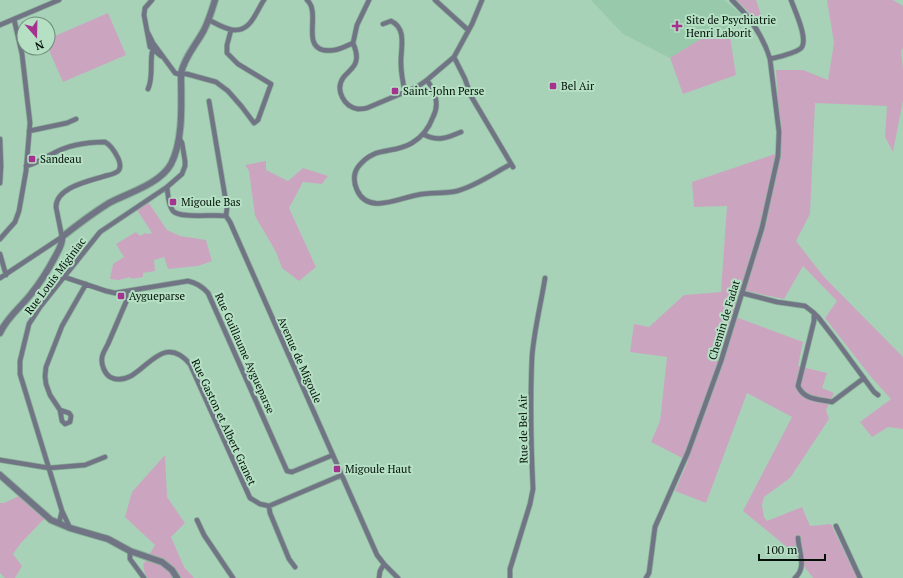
<svg xmlns="http://www.w3.org/2000/svg" width="903" height="578" font-family="'PT Serif',serif">
	<style>
		.built { fill: #98c9ab }
		.green { fill: #cba5c0 }
		.lines { fill: none; stroke-linecap: round; stroke-linejoin: round }
		.minor-casing { stroke: #8aaf98; stroke-width: 6 }
		.tertiary-casing { stroke: #8aaf98; stroke-width: 8 }
		.minor { stroke: #717485; stroke-width: 4.5 }
		.tertiary { stroke: #717485; stroke-width: 6 }
		.poi-dot { fill: #a5328e; stroke: #b5e0c4; stroke-width: 1.5 }
		.labels { text-anchor: middle; stroke-width: 4; stroke-linejoin: round; paint-order: stroke }
		.poi-label { font-size: 11px; fill: #031008; stroke: #b5e0c4; text-anchor: start }
		.street-label { font-size: 11px; fill: #031008; stroke: #b5e0c4 }
	</style>
	<rect width="100%" height="100%" fill="#a8d2b8"/>
	<path class="built" d="M591,0h133l25,21 -20,10 -30,9 -29,18 -47,-24z"/>
	<path class="green" d="M736,0h20l6,18 -8,2 -7,-10z
		M827,0h66l10,6v42l-2,3 2,18v31l-10,52 -8,-15 2,-31 -72,-3 -5,111 -14,27 28,36 79,80v72l-15,-2 -16,10 -12,-15 31,-23 -20,-22 -46,-59 12,-17 -34,-35 -19,33 -43,-9 -8,26 70,26 -5,24 29,7 -5,15 12,5 -8,17 3,9 -39,59 -26,19 -2,8 2,12 3,4 35,-14 8,19 21,-2 26,54h-44l-20,-26 -50,-41 49,-94 -45,-24 -41,110 -31,-12 13,-30 -37,-19 9,-21 7,-64 -37,-5 4,-28 15,3 35,-32 37,-3 6,-86 -33,1 -2,-25 89,-30 -5,-82h27l25,10 6,-37z
		M108,13l18,42 -63,27 -15,-34v-9z
		M729,31l7,44 -53,19 -13,-36 29,-18z
		M266,161v9l22,11 15,-13 25,8 -6,8 -19,-2 -14,26 27,59 -17,14 -17,-13 -6,-16 -21,-36 -6,-45 -4,-6z
		M148,202l19,28 13,6 26,4 6,21 -14,5 -30,3 -4,-12 -10,3 1,11 -12,2v4l-12,2 -1,-2 -11,3 -9,-1 3,-15 11,-7 -8,-13 20,-12 4,4 5,-3 3,1 4,-1 -15,-23z
		M165,455l2,42 18,26 -14,14 13,30 10,11h-48l-3,-13 12,-20 -30,-28 7,-25z
		M19,496l26,22 -24,25 -8,11 9,12 -7,12h-10l-5,-5v-70h4z"/>
	<g class="lines">
		<defs>
			<path id="minor" d="M152,0l-7,8 -1,7 6,32 11,9
				M307,0c14,12 -5,45 16,50 12,2 19,-2 30,-7l4,-18 12,-25
				M435,0l33,30
				M209,20c12,6 28,17 40,4 6,-6 10,-17 15,-24
				M383,24l8,-3c17,8 9,29 10,43 0,10 2,19 4,28
				M0,25l59,-25
				M148,33l5,10 22,30 3,1h9l29,8 12,9 14,16 12,16 4,-3 13,-36 -33,-20 -11,-11v-8l4,-15
				M353,43c2,5 5,11 3,18 -1,7 -9,11 -13,17 -8,12 1,29 15,31 2,0 6,0 9,-1l50,-21 10,-7c8,12 13,24 6,37 -4,11 -11,20 -21,26 -20,12 -37,2 -54,24 -5,7 -4,16 -1,23 11,25 42,8 60,5 13,-3 27,-1 40,-4 19,-5 37,-18 54,-27
				M454,57l11,22 6,17 42,71
				M770,59c8,-2 23,-5 30,-10 10,-7 -5,-38 -9,-49
				M427,80l27,-23 18,-33 10,-24
				M148,89c6,-13 1,-28 5,-41
				M209,101l18,107 -1,8
				M29,131l38,-8 9,-4
				M423,134c14,8 24,4 38,-2
				M0,139l1,27 -1,17
				M167,187c1,8 1,18 6,24 7,8 41,3 53,5l4,6 147,333 7,9 14,14
				M0,239l15,-17 4,-11 7,-40 4,-48 -8,-69 -8,-35
				M0,254l6,21
				M64,277l42,14 9,2 73,-12c9,2 14,5 20,12l79,178 5,1 41,-17
				M0,278l62,-41 -6,-30c0,-20 34,-26 49,-31 4,-1 11,-2 14,-6 2,-4 1,-8 -1,-12 -3,-6 -7,-13 -13,-16 -18,0 -37,3 -53,12 -9,4 -16,10 -26,12
				M126,292v10c-6,14 -12,28 -18,42 -2,4 -6,10 -6,14 -1,7 3,16 8,19 7,4 15,2 21,-1 20,-12 35,-40 59,-12l60,134 10,6 9,2 73,-31
				M742,293l35,9 28,4 9,7v8l-16,65c6,14 20,13 34,16l32,-24
				M814,313l4,4 17,22 39,53 4,3
				M60,410l9,3 2,3 -1,6 -5,2 -3,-3 -2,-11 -10,-15 -4,-11 -1,-8 1,-9 16,-41 24,-42
				M0,460l49,8 36,-3 20,-8
				M269,506l1,7 19,46 6,8
				M197,520l7,15 29,43
				M59,523l3,-12
				M836,526l24,52
				M70,528l-8,-17 -42,-137v-13l9,-37 11,-17 60,-75 67,-45 15,-13 3,-8v-5l-3,-18 -3,-5
				M130,551v8l14,19
				M379,578l1,-7 4,-7
				M510,578v-9l20,-65 3,-15c-2,-44 -3,-89 -1,-132 2,-27 9,-53 13,-79
				M646,578l3,-5 6,-46 33,-75 33,-91 41,-133 16,-72 1,-24 -9,-73c-7,-24 -20,-42 -38,-59
				M795,578c12,-11 4,-25 3,-40"/>
			<path id="tertiary" d="M0,333c7,-16 21,-26 31,-39 9,-11 17,-24 24,-37 3,-6 8,-13 7,-20 15,-12 31,-24 47,-34 19,-10 51,-19 62,-39 13,-25 10,-63 10,-91 4,-17 15,-28 23,-43 5,-10 8,-20 11,-30
				M0,475l51,45 19,8 38,11 22,12 32,11 10,8 5,8"/>
		</defs>
		<use href="#minor" class="minor-casing"/>
		<use href="#tertiary" class="tertiary-casing"/>
		<use href="#minor" class="minor"/>
		<use href="#tertiary" class="tertiary"/>
	</g>
	<g class="poi-dot">
		<path d="M675 20h4v4h4v4h-4v4h-4v-4h-4v-4h4z"/>
		<rect x="549" y="82" width="8" height="8" rx="2"/>
		<rect x="391" y="87" width="8" height="8" rx="2"/>
		<rect x="28" y="155" width="8" height="8" rx="2"/>
		<rect x="169" y="198" width="8" height="8" rx="2"/>
		<rect x="117" y="292" width="8" height="8" rx="2"/>
		<rect x="333" y="465" width="8" height="8" rx="2"/>
	</g>
	<g class="labels">
		<g class="poi-label">
			<text x="686" y="24">Site de Psychiatrie<tspan x="686" dy="13">Henri Laborit</tspan></text>
			<text x="561" y="90">Bel Air</text>
			<text x="403" y="95">Saint-John Perse</text>
			<text x="40" y="163">Sandeau</text>
			<text x="181" y="206">Migoule Bas</text>
			<text x="129" y="300">Aygueparse</text>
			<text x="345" y="473">Migoule Haut</text>
		</g>
		<g class="street-label">
			<text transform="translate(55 276) rotate(-53)" y="4">Rue Louis Miginiac</text>
			<text transform="translate(724 320) rotate(-73)" y="4">Chemin de Fadat</text>
			<text transform="translate(245 353) rotate(66)" y="4">Rue Guillaume Aygueparse</text>
			<text transform="translate(300 360) rotate(66)" y="4">Avenue de Migoule</text>
			<text transform="translate(224 422) rotate(65)" y="4">Rue Gaston et Albert Granet</text>
			<text transform="translate(523 429) rotate(-91)" y="4">Rue de Bel Air</text>
		</g>
	</g>
	<g transform="translate(36 36) rotate(160)"><circle r="19" fill="#b5e0c4" stroke="#6e8d79"/>
	<path d="M0-3L7 15L0 10L-7 15Z" fill="#a5328e"/>
	<text y="-6" font-size="11" font-weight="bold" text-anchor="middle" fill="#031008">N</text>
	</g>
	<path d="M759 554v6h66v-6" fill="none" stroke="#031008" stroke-width="2"/>
	<text x="765" y="554" font-size="12" fill="#031008" stroke="#b5e0c4" stroke-width="3" paint-order="stroke">100 m</text>
</svg>
